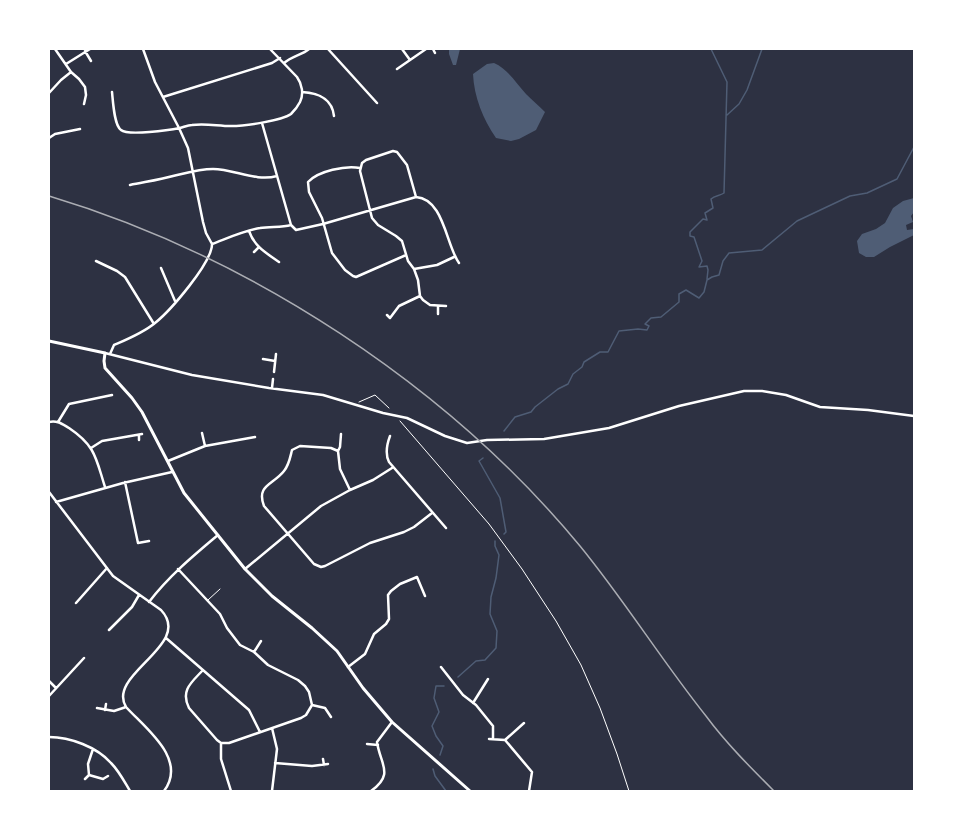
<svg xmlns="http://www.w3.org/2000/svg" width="963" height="840" font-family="Helvetica,sans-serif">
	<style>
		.water { fill: #4f5d75 }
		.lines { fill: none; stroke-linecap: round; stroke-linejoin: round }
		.stream { stroke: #4f5d75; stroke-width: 1.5 }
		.path { stroke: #fff; stroke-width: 1 }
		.service { stroke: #fff; stroke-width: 1 }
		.minor { stroke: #fff; stroke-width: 2.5 }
		.tertiary { stroke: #fff; stroke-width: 3 }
		.rail { stroke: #abadb3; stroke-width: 1.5 }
	</style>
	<rect width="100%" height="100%" fill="#2d3142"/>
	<path class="water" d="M449,49h11l-4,16h-3l-4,-11z
		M494,63c14,6 22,20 32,31 6,6 13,12 19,18l-9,18 -17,9 -8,2 -15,-3c-13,-19 -22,-41 -23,-64l14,-10z
		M914,198v14l-3,4 2,6 -7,3 1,5 7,-1v6l-24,12 -16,10h-8l-7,-4 -2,-12 5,-7 14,-5 9,-6 8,-15 10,-7z"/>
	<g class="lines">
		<path class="stream" d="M727,115l12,-11 8,-14 15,-41
			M707,279l1,-9 -1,-4 -8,1 3,-6 -8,-24 -4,-1v-4l13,-13 4,1 -2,-7 8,-5 -2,-9c4,-4 9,-3 13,-6l3,-111 -16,-33
			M504,431l11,-14 16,-5 4,-5 23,-18 10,-5 5,-10 9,-7 2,-5 16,-10h8l11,-21 19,-2 9,1 2,-4 -4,-2 6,-6 10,-1 18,-15v-8l7,-4 13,8 5,-6 3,-12 5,-3 7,-2 4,-14 6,-8 33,-3 35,-29 53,-25 17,-3 30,-14 17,-32
			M483,458l-4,3 21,37 6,34 -2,2
			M458,677l18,-16 9,-1 11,-12 1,-17 -7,-17 1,-17 5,-19 3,-23 -4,-9v-5
			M440,755l3,-9 -7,-10 -4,-10 7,-14 -5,-14 2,-12h8
			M433,769l2,7 11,15"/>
		<path class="path" d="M359,402l16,-7 14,13
			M400,421l89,103 33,45 34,52 25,44 19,43 17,46 12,37"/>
		<path class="service" d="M208,600l12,-11"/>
		<path class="minor" d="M55,49l16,23 8,7 6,8 1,8 -2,9
			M143,49l12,33 24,46 9,20 15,74 3,11 6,11
			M328,49l49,54
			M402,49l8,11
			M433,49l2,4
			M85,51l6,10
			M284,63c8,-7 18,-8 25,-14
			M66,64l24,-15
			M397,69l29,-20
			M112,92c1,9 2,33 9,38 7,6 49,0 59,-2 4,-1 8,-3 12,-3 13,-2 26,1 39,1 13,0 50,-5 60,-12 3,-3 7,-8 9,-12 4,-8 2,-18 -3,-25l-27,-28
			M302,92c16,1 30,6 32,24
			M49,93l12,-13 10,-8
			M163,97l109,-34 8,-5
			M262,123l29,102 5,5 27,-6 93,-27
			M49,138l6,-4 25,-5
			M360,168c-14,-3 -42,3 -52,14l1,10 13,26 10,35 13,17 8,6 3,1 50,-22
			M130,185c14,-3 29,-5 43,-9 13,-3 26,-7 40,-7 21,0 43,13 64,7
			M416,197l-9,-32 -10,-13 -4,-1 -27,9 -4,3 -2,8 12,47 6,7 18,11 6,5 6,20 6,8 4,11 2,16 3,4 7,5 16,1
			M416,197c28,2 30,48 43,66
			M249,231c5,15 17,22 30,31
			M212,244c16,-6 31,-13 48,-16 10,-2 21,0 31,-3
			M254,252l5,-5
			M96,261l21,10 8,6 29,47
			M161,268l14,33
			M414,269l23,-4 17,-8
			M438,314v-8
			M387,315l3,3 9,-12 21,-10
			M105,353l87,22 77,13 54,7 60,18 24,5 38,18 22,7 20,-3 57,-1 65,-11 70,-22 65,-15h18l24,4 34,12 48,3 46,6
			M110,354l4,-9c14,-6 29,-12 41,-22 15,-12 57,-60 57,-79
			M263,359l12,2
			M274,372l2,-18
			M272,388l1,-9
			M49,422c8,-2 13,2 20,6 27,18 27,31 36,59
			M58,422l11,-18 43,-9
			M202,433l3,13
			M139,435v5
			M390,436c-3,8 -5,18 -1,26l57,66
			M91,448l11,-7 40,-7
			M338,451l2,-4 1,-13
			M168,461l37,-15 50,-9
			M125,482l13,61 11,-2
			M350,490l-10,-21 -2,-18 -7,-3 -31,-2 -8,4c-2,8 -3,15 -8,21 -11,14 -28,14 -20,35l50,58 7,3 4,-1 45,-23 34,-11 10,-5 18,-14
			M49,492l64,84 48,34c33,35 -55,64 -35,97 19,21 62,52 38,84
			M56,502l67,-19 49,-11
			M178,569l42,45 7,14 13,17 14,7 14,13 30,15 7,6 4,6 3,13 -6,10 -5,3 -72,25h-8l-4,-3 -28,-32c-9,-18 3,-26 14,-38
			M245,569l76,-63 29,-16 23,-10 19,-12
			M149,602c20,-26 44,-46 69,-67
			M76,603l31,-35
			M109,630l23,-23 7,-12
			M166,638l83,72 11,22
			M254,652l7,-11
			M348,667l17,-13 9,-20 12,-10 3,-5 -1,-24 3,-4 9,-7 17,-7 8,19
			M441,667l22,28 13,10 17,21v13
			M49,681l7,7
			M49,696l35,-38
			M473,703l15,-24
			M312,705l13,3 6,9
			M97,708l17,3 12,-4
			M105,710l1,-6
			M272,728l5,21 -5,42
			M49,737c21,0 48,10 62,26 8,8 13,18 19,28
			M489,739l16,1 27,32 -3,19
			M505,740l19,-17
			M221,743v16l10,32
			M367,744l11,1
			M93,749l-5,15 1,11 14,4 5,-3
			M323,759l1,6
			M275,763l37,3 16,-2
			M85,779l4,-4
			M371,791c24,-17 9,-27 6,-49l15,-20"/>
		<path class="tertiary" d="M49,341l56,12 -1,8 1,7 27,30 10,14 42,81 61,76 27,27 40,32 25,23 26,37 29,34 78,69"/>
		<path class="rail" d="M49,196c200,60 398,189 531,350 45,55 82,115 126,170 20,27 44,51 68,75"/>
	</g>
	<rect width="963" height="840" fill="none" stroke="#ffffff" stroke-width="100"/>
</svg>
